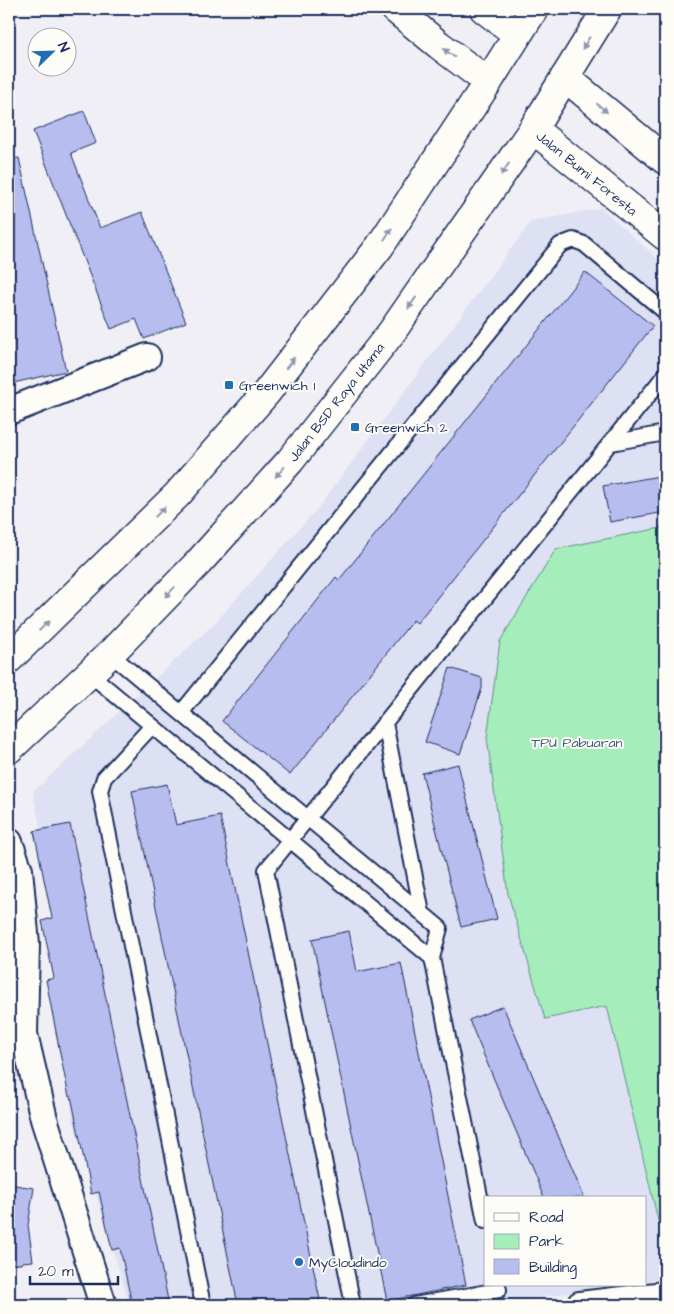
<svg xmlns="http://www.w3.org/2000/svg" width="674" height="1314" font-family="'Architects Daughter',sans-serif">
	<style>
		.built { fill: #dee0f3 }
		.green { fill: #a5edba; stroke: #608e8c }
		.building { fill: #b7bdee; stroke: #1b2f5e }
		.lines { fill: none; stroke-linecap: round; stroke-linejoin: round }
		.lane-casing { stroke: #1b2f5e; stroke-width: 18 }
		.street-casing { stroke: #1b2f5e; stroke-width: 30 }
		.secondary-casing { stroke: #1b2f5e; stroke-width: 31 }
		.primary-casing { stroke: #1b2f5e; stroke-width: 31 }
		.lane { stroke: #fdfcf7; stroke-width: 14 }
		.street { stroke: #fdfcf7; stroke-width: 26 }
		.secondary { stroke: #fdfcf7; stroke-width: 28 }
		.primary { stroke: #fdfcf7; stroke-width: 28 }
		.oneway { fill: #8c96aa }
		.poi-dot { fill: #1f6fb2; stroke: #fdfcf7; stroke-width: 2 }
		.labels { text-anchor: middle; stroke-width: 4; stroke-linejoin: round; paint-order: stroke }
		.street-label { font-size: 14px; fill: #1b2f5e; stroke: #fdfcf7 }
		.poi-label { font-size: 14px; fill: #1b2f5e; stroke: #fdfcf7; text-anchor: start }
		.park-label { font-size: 14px; fill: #3e5e75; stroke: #fdfcf7 }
	</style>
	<rect width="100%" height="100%" fill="#efeff5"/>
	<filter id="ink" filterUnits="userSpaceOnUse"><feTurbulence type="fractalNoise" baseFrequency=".02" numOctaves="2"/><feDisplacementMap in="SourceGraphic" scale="10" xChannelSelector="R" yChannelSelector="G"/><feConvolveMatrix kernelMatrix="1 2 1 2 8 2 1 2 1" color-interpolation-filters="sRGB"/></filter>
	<g filter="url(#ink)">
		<path class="built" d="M601,208l64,57v262l-109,22 -69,189 21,156 37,125 62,-13 58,244v29l-20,3v-84h-160v87h139l-138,20h-356l-57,-185 -13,-101 -12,-154 -15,-73 181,-168 103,-115 214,-287z"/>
		<path class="green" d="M665,527v723l-58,-244 -62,13 -37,-125 -21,-156 13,-97 56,-92z"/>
		<path class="building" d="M84,111l12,32 -25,10 29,75 42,-16 44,110 -42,17 -8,-20 -25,10 -78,-198z
			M19,158l47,213 -57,13v-225z
			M585,272l68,54 -236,297 -4,-3 -123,155 -68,-54 114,-144 3,3z
			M665,475v37l-55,10 -7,-36z
			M450,668l32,10v10l-22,66 -35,-12z
			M458,764l39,155 -36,8 -39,-154z
			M167,784l9,41 44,-9 101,489h-83l-106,-514z
			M70,824l26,126 73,355h-37l-12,-57 -8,2 -13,-58 -8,2 -20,-98 -2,1 -8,-39 -15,-78 8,-2 -12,-57 10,-3 -18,-87z
			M349,931l8,41 44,-9 65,322 -79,16 -75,-362z
			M503,1006l74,174 7,18h-40l-9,-22 -66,-156z
			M9,1184l25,4 -6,37 5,36 -11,1 -1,2h-12z"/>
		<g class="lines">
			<defs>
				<path id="lane" d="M611,443l54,-10
					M110,654l330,274 -8,30 53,263
					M90,674l342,284
					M181,713l379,-468 13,-5 11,4 81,68
					M385,723l37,190
					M152,726l-48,52 -4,13 103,514
					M353,1305l-87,-435 399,-495
					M414,1305l85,-15 -1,-5"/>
				<path id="street" d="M9,411l138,-54
					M9,842l10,28 7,74 -2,90 20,85 59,186
					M580,1305l85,-10"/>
				<path id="secondary" d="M395,9l44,36 49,37
					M484,9l33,25
					M565,77l100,83
					M533,129l132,107"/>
				<path id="primary" d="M9,659l168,-164 90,-103 113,-146 108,-164 46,-73
					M9,749l101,-95 89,-92 91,-101 101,-128 142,-204 74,-120"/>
			</defs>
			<use href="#lane" class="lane-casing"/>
			<use href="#street" class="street-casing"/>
			<use href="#secondary" class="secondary-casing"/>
			<use href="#primary" class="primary-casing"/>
			<use href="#lane" class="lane"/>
			<use href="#street" class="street"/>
			<use href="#secondary" class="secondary"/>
			<use href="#primary" class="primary"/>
		</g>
		<defs><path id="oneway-solid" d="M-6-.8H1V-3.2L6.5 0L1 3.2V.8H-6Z" transform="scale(1.25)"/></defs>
		<g class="oneway">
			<use href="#oneway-solid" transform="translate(586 43) rotate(121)"/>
			<use href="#oneway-solid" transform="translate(449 53) rotate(-143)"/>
			<use href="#oneway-solid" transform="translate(602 108) rotate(40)"/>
			<use href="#oneway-solid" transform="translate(505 169) rotate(125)"/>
			<use href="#oneway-solid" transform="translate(388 234) rotate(-57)"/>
			<use href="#oneway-solid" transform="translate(412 303) rotate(125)"/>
			<use href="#oneway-solid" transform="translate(290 363) rotate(-52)"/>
			<use href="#oneway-solid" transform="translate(280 472) rotate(132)"/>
			<use href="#oneway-solid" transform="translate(160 512) rotate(-45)"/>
			<use href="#oneway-solid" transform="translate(170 592) rotate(134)"/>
			<use href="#oneway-solid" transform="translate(44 626) rotate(-44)"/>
		</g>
	</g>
	<g class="poi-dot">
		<rect x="224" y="380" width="10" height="10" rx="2.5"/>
		<rect x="350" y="422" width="10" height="10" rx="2.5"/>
		<circle cx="299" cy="1262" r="5"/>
	</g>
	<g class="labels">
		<g class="street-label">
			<text transform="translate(587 173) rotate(39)" y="5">Jalan Bumi Foresta</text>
			<text transform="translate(336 402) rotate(-52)" y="5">Jalan BSD Raya Utama</text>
		</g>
		<g class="poi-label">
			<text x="239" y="390">Greenwich 1</text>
			<text x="365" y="432">Greenwich 2</text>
			<text x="309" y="1267">MyCloudindo</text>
		</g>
		<g class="park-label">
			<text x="577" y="747">TPU Pabuaran</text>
		</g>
	</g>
	<rect width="674" height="1314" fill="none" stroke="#fdfcf7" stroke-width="30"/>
	<rect x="15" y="15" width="644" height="1284" fill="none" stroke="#1b2f5e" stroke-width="2" filter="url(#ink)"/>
	<rect x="484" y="1196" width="162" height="90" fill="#fdfcf7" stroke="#a3aaba"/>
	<rect x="494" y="1213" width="25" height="8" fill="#fdfcf7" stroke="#a3aaba"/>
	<text x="529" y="1222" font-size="15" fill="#1b2f5e">Road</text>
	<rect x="494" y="1234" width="25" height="15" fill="#a5edba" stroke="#a3aaba"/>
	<text x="529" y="1246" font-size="15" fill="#1b2f5e">Park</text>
	<rect x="494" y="1259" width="25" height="15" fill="#b7bdee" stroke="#a3aaba"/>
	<text x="529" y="1272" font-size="15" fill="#1b2f5e">Building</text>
	<g transform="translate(52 52) rotate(67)"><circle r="24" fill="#fdfcf7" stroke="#a3aaba"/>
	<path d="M0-4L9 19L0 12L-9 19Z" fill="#1f6fb2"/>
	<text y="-8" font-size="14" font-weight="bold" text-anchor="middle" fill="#1b2f5e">N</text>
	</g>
	<path d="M30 1276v8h88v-8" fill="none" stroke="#1b2f5e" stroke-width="2.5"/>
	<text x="38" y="1276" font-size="15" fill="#1b2f5e" stroke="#fdfcf7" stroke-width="4" paint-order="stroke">20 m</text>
</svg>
